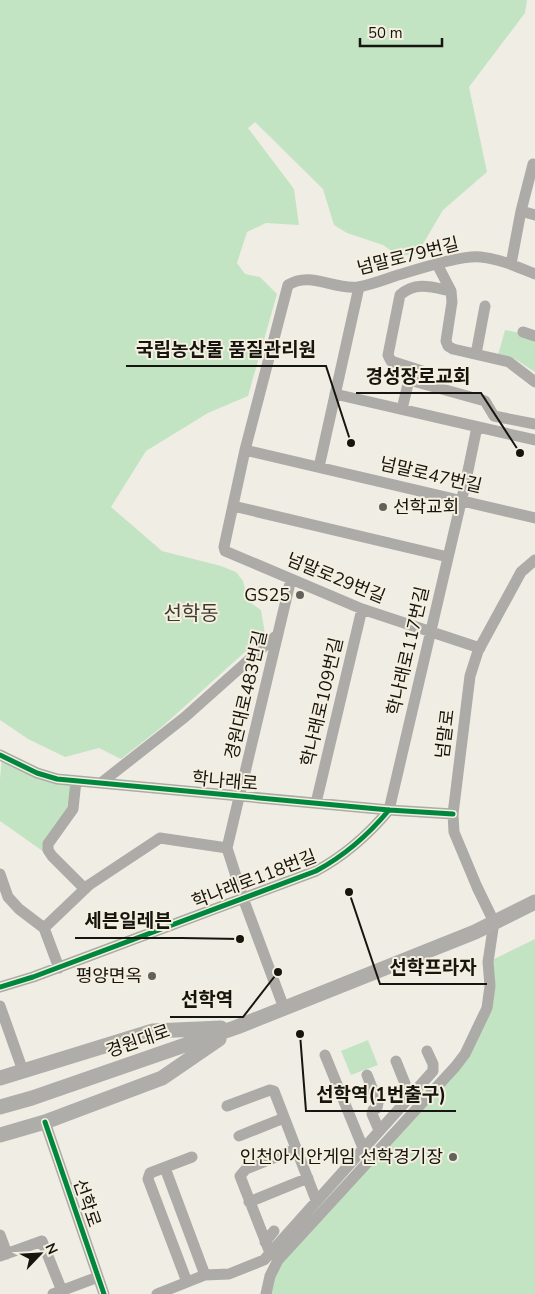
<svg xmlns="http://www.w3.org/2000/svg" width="535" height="1294" font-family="'Nunito Sans','Noto Sans KR',sans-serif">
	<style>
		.green { fill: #c3e4c3 }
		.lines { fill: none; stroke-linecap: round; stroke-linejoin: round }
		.minor { stroke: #acaba7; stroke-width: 11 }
		.major { stroke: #afada9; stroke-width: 15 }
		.cycleway-casing { stroke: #f5efe0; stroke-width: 8 }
		.cycleway { stroke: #00873e; stroke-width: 5 }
		.poi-dot { fill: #63615b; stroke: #f5efe0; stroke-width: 2 }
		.labels { text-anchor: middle; stroke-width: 4; stroke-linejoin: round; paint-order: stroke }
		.street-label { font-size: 18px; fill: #171510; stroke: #f5efe0 }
		.poi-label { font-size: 18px; fill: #171510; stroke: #f5efe0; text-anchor: end }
		.quarter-label { font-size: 20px; fill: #3e3a2e; stroke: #f5efe0 }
		.leader { fill: none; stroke: #171510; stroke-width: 2 }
		.callout-dot { fill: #171510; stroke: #f5efe0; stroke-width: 2 }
		.callout-label { font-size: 19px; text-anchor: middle; font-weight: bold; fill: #171510; stroke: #f5efe0; stroke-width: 4; stroke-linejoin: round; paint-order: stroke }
	</style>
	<rect width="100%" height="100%" fill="#f0ede5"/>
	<path class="green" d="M0,0h527l-2,13 -56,74 18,85 -44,38 -26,44 -18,2 -16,-11 -36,-12 -13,-8 -11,-36 -68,-67 -7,6 46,61 5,36 -33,-2 -19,9 -10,31 8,11 15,3 17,17 -29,102 -40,17 -62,38 -35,56 51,44 59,15 15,6 7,9 5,20 13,9 4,24 -102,92 -42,33 -22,-11 -34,9 -37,-18 -28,-19z
		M505,330l30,6v36l-20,-13 -17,-4z
		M2,758l72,24 -2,27 -28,43 -44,-31v-42z
		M535,939v355h-269l4,-18 195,-222 15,-28 8,-64z
		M368,1040l10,25 -27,10 -10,-24z"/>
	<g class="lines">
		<path class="minor" d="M521,211l14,4
			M437,264l14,27 1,11 -6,39 2,5 5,3 56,13 26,20
			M511,264l10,-53 12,-47
			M523,332l12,4
			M476,354l9,-48
			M425,372l-34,-11 -3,-6 12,-60c16,-14 32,-8 51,-4
			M335,394l200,46
			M402,409l6,-25 2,-3h3l72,20 9,15 41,8
			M245,450l290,68
			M319,467l40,-180
			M233,506l215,51
			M480,648l-118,-39 -137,-58 -1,-4 21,-97 43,-165c23,-14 45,5 70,2 12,-2 25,-7 37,-11 21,-6 65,-21 86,-19 19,2 37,10 54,17
			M0,755l37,18 20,6 332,31 64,4
			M76,781l-3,28 -25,35v6l4,6 33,33
			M101,783l84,-66 93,-83
			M316,803l46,-194
			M0,874l8,23 11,12 25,19
			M44,928l45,-43 71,-47 67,10
			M44,928l15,40
			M0,987l33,-10 283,-106c28,-15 53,-37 73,-61l76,-325 12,-58
			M0,1006l23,65
			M284,1008l-41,-110 -16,-50 64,-269
			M325,1055l38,93
			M396,1061l14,35
			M367,1075l11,28 -1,5 -4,2 -1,4 7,16
			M227,1106l43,-16 4,1 42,109
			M45,1122l59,172
			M239,1136l45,-18
			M165,1168l40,107
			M249,1202l59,-24
			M0,1235l7,19
			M265,1242l9,-11
			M270,1253l-30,-77 6,-7 50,-20
			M0,1256l42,-15 20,50
			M187,1282l-39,-103 2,-6 42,-16
			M53,1294l45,-17
			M157,1294l48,-19 24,-1 35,-14 169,-189v-7l-6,-13
			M266,1294l4,-18 8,-16 177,-193 10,-13 22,-46 3,-22 -2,-24 6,-40 -17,-35 -23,-55 -1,-18 17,-138 8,-25 43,-79 14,-12"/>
		<path class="major" d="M0,1078l153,-47 68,-3
			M0,1107l32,-9 205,-71 238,-95 60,-30
			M0,1135l45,-13 117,-44 57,-39"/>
		<defs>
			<path id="cycleway" d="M0,755l37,18 20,6 332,31 64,4
				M0,987l33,-10 283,-106c28,-15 53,-37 73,-61
				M45,1122l59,172"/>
		</defs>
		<use href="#cycleway" class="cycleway-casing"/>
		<use href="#cycleway" class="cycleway"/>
	</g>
	<g class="poi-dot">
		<circle cx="383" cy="507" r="5"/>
		<circle cx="300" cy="595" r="5"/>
		<circle cx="152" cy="976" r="5"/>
		<circle cx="453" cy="1157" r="5"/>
	</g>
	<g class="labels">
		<g class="street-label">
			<text transform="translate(408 256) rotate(-14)" y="6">넘말로79번길</text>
			<text transform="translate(431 475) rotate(13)" y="6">넘말로47번길</text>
			<text transform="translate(336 578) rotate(22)" y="6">넘말로29번길</text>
			<text transform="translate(408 651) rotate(-77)" y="6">학나래로117번길</text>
			<text transform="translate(246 695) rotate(-77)" y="6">경원대로483번길</text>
			<text transform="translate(322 702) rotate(-77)" y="6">학나래로109번길</text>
			<text transform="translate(445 734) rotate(-83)" y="6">넘말로</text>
			<text transform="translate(225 781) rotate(5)" y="6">학나래로</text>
			<text transform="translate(254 879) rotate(-21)" y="6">학나래로118번길</text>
			<text transform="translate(138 1041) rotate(-19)" y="6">경원대로</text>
			<text transform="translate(87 1203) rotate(71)" y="6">선학로</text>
		</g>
		<g class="poi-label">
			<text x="393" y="513" text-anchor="start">선학교회</text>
			<text x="290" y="601">GS25</text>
			<text x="142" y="982">평양면옥</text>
			<text x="443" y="1163">인천아시안게임 선학경기장</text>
		</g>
		<g class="quarter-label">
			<text x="191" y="620">선학동</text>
		</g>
	</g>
	<path class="leader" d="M351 443L326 366H126M520 453L481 393H356M240 939L182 938H75M349 892L380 984H487M278 972L243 1017H170M300 1034L306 1111H456"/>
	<g class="callout-dot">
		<circle cx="351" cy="443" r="5"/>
		<circle cx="520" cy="453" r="5"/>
		<circle cx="240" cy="939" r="5"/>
		<circle cx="349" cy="892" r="5"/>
		<circle cx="278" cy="972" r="5"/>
		<circle cx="300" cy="1034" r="5"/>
	</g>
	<g class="callout-label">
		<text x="226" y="356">국립농산물 품질관리원</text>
		<text x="418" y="383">경성장로교회</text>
		<text x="128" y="927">세븐일레븐</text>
		<text x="433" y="974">선학프라자</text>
		<text x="207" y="1006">선학역</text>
		<text x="381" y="1101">선학역(1번출구)</text>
	</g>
	<g transform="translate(40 1254) rotate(65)" stroke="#f5efe0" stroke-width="4" paint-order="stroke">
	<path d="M0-4L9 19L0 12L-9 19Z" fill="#171510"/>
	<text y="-8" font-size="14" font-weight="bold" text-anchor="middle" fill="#171510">N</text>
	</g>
	<path d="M360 38v8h82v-8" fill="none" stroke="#171510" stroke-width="2.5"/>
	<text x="368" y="38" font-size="15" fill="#171510" stroke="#f5efe0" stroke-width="4" paint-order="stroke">50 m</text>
</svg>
